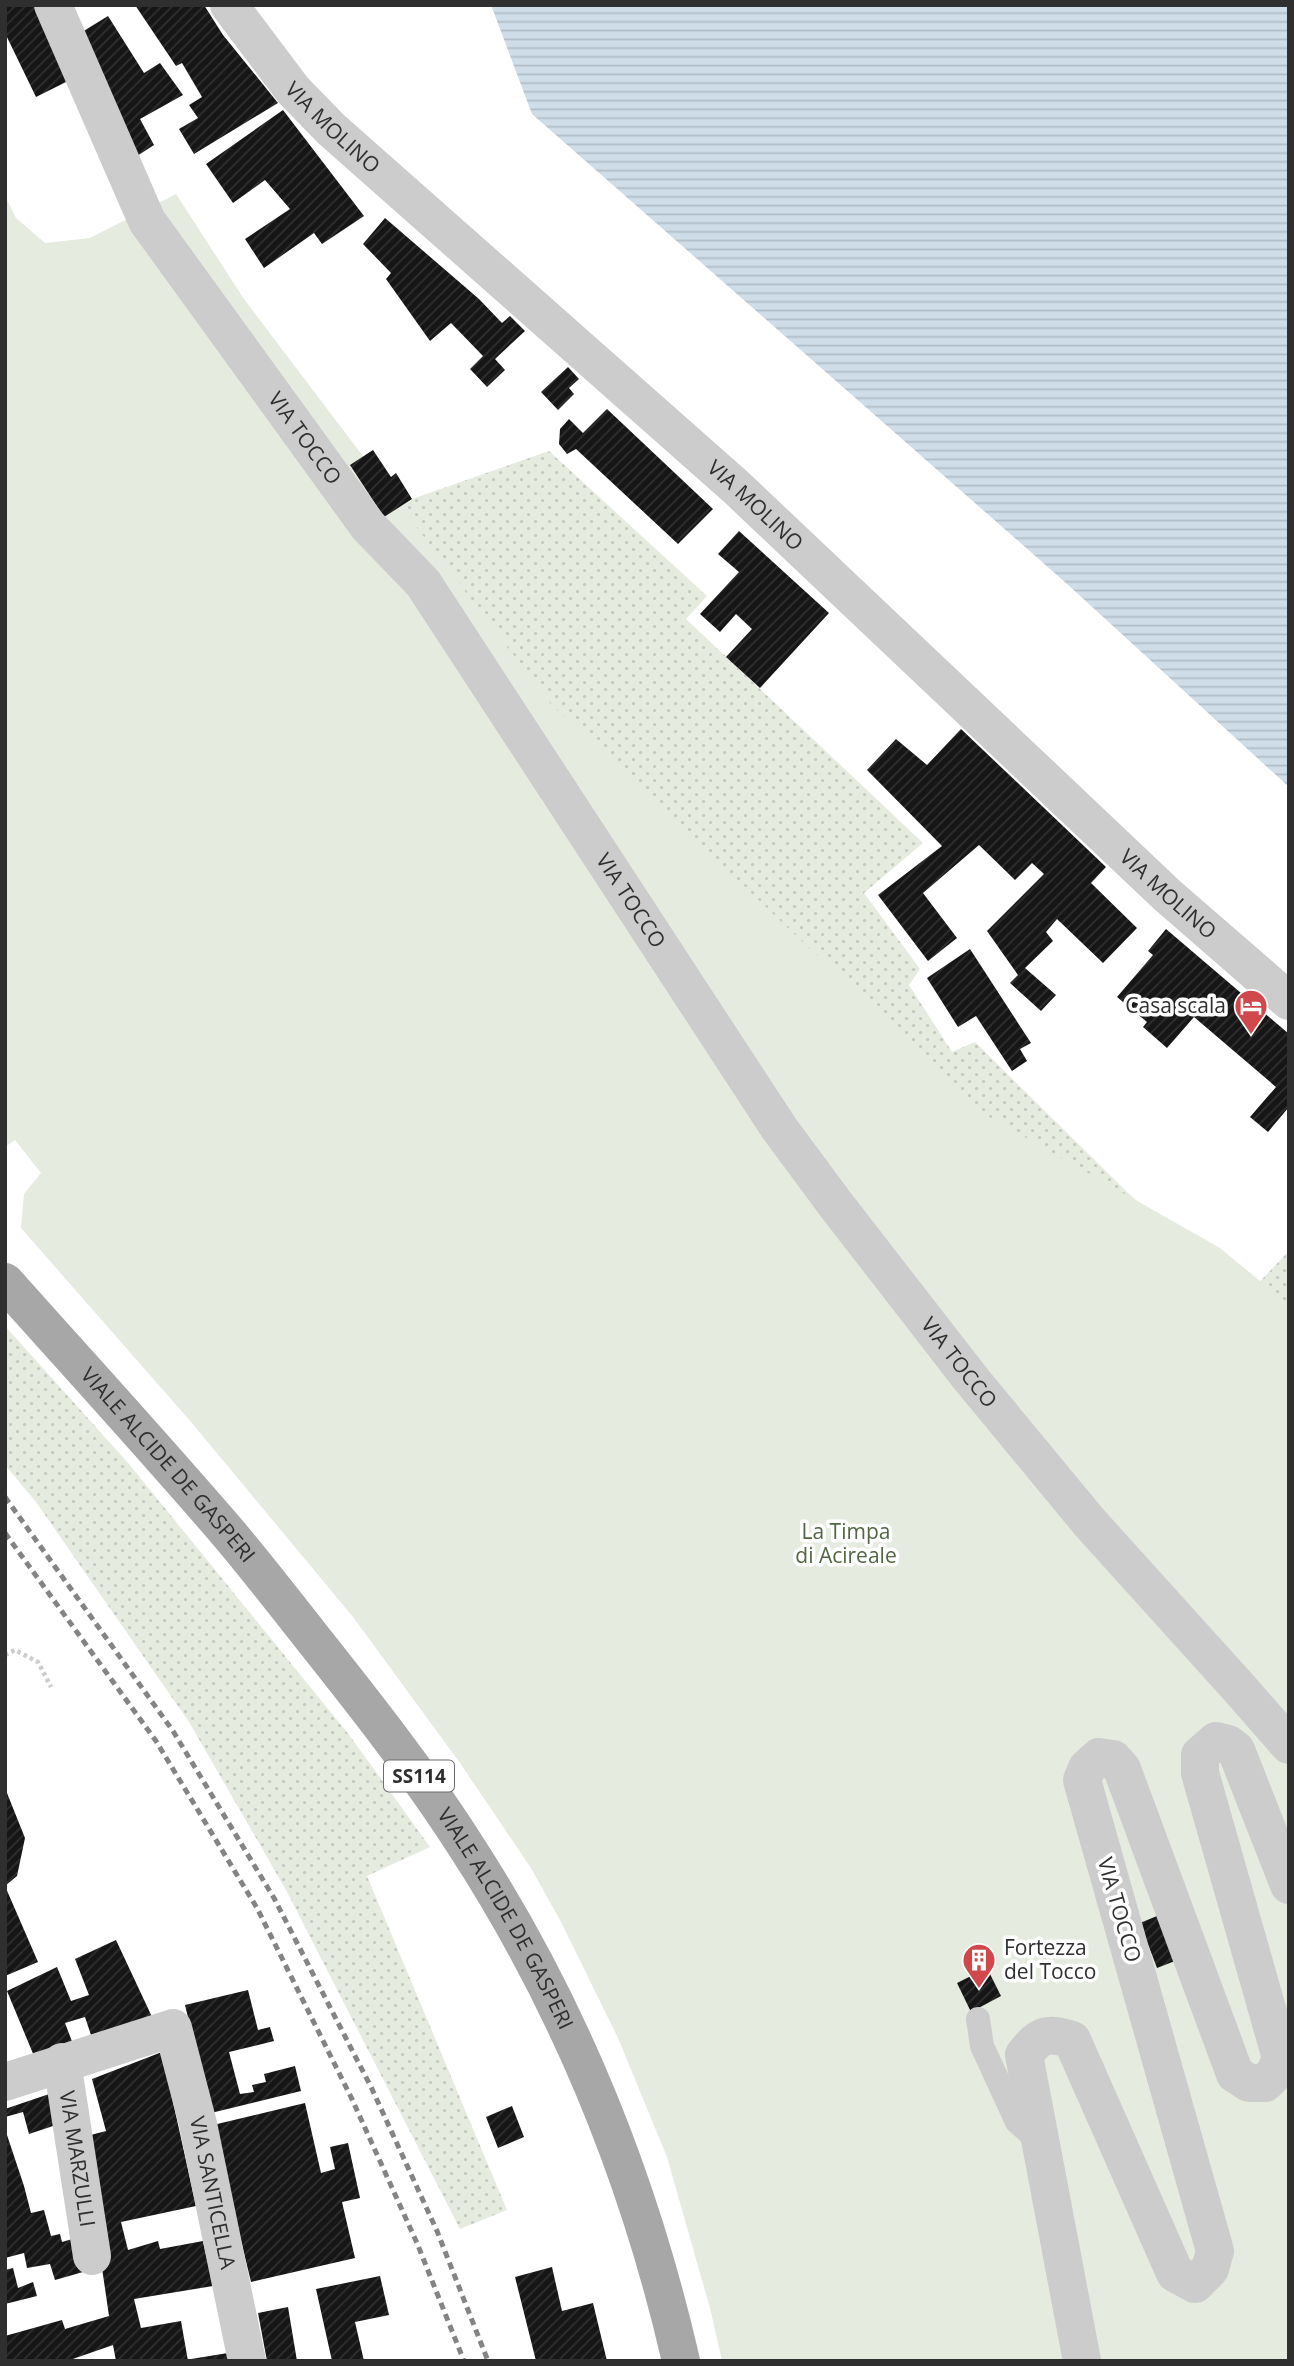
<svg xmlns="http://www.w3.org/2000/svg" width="1294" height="2366" font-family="'Open Sans',sans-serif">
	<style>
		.grass { fill: url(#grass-dots) }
		.park { fill: #e5ebdf }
		.water { fill: url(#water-rules) }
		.building { fill: url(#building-hatch) }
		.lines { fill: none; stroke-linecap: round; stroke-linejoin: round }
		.path { stroke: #ccc; stroke-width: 4.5; stroke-dasharray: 3.5 3.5; stroke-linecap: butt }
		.lane { stroke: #ccc; stroke-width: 24 }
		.street { stroke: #ccc; stroke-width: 38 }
		.primary { stroke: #a7a7a7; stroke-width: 38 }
		.rail { stroke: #848484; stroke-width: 5; stroke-dasharray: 7 5; stroke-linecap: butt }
		.labels { text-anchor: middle; stroke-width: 7; stroke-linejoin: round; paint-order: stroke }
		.shield { fill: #fff; stroke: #6d6d6d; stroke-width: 2 }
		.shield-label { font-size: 19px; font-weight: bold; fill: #2f2f2f }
		.street-label { font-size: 21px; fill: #2f2f2f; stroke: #fff }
		.poi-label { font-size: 21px; fill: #2f2f2f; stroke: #fff; text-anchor: end }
		.park-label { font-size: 21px; fill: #516642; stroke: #fff }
	</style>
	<defs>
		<pattern id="grass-dots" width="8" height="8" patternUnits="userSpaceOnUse" patternTransform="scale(1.75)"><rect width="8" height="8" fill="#e5ebdf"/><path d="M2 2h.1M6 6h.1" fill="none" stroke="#c5cac0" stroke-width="1.8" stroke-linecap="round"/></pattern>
		<pattern id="water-rules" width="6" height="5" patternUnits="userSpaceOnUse" patternTransform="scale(1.75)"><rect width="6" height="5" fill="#cedde8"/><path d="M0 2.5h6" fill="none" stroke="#b1bec7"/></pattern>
		<pattern id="building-hatch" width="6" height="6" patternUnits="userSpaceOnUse" patternTransform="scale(1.75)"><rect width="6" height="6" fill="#161616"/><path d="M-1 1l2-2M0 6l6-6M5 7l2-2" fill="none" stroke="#303030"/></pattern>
	</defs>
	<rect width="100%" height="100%" fill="#fff"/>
	<path class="grass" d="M549,451l158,145 -21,23 237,224 -59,50 56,76 -11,16 43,67 23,-10 153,151 118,103 43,-45v475l-905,-1209 28,-18z
		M5,1326l124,138 221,272 80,111 -63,29 140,334 -47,19 -174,-339 -97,-168 -153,-220 -31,-37z"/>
	<path class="park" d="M176,194l68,105 305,403 437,413 234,133 69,57v1056h-567l-11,-49 -44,-155 -49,-119 -57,-116 -30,-54 -71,-105 -107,-146 -162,-195 -170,-194 3,-34 17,-21 -26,-33 -10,7v-951l11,22 29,25 45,-5z"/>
	<path class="water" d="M491,5h798v782l-223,-204 -534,-469z"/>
	<path class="building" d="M5,5h34l35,73 -38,19 -31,-64z
		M135,5h69l19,30 55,68 -84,51 -15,-25 19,-11 -9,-13 13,-8 -20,-34 -6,3z
		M108,16l36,57 16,-10 23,32 -43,24 14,26 -17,11 -55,-124z
		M283,110l81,106 -42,28 -8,-11 -50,35 -19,-29 45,-30 -25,-29 -32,23 -27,-39z
		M385,218l94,81 23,24 8,-7 15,15 -30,28 10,11 -18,17 -17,-18 13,-13 -32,-33 -21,18 -44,-62 5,-6 -28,-29z
		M568,367l11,12 -10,9 5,6 -16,16 -17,-18z
		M607,409l106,100 -35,35 -102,-95 -9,5 -8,-10 1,-15 9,-10 14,14z
		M373,450l18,27 5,-4 16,26 -28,18 -34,-52z
		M739,531l90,82 -69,75 -34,-31 26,-28 -16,-15 -16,18 -20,-18 39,-42 -21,-18z
		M961,729l145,138 -15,16 46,45 -34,35 -46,-44 -11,13 7,9 -28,27 31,27 -15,16 -31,-28 8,-8 -31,-44 57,-57 -12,-11 -17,17 -36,-35 -56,48 34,45 -29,23 -50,-66 64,-49 -75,-76 29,-31 31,26z
		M1166,929l123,105v73l-21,25 -18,-15 26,-30 -82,-70 -27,31 -24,-21 4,-5 -30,-25 36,-42 -5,-4z
		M970,949l61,94 -11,6 7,12 -15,10 -36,-55 -18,11 -31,-49z
		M5,1788l20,50 -8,38 -12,10z
		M5,1886l33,76 -33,14z
		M1157,1916l18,45 -18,7 -17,-45z
		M116,1940l37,79 -61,19 -7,-21 -20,6 8,21 -39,12 -27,-65 50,-24 14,34 18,-6 -14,-36z
		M987,1968l14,28 -30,16 -14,-29z
		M248,1990l10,40 12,-3 4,14 -45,11 11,42 14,-2 -2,-7 14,-3 -2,-8 31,-8 6,25 -90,22 -26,-108z
		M162,2052l34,154 -75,16 7,28 30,-9 2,8 43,-8 10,45 -79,13 7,29 40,-7 7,40h-72l-3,-16 -46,16h-62v-25l57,-16 3,9 44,-13 -26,-179 23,-6 -14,-52z
		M61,2090l4,32 -36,12 -6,-22 -18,5v-8z
		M305,2103l16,70 14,-4 -5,-22 18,-4 12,55 -18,4 13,56 -104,24 -38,-157z
		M512,2106l12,31 -26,11 -12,-31z
		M5,2129l19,57 7,27 13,-3 7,26 9,-2 2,8 17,-5 4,35 -28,8 -5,-16 -23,4 -3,-15 -19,5z
		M552,2267l10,44 31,-8 14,58h-71l-21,-84z
		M13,2268l5,20 15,-6 4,14 -32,8v-34z
		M380,2276l9,39 -34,7 9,39h-32l-16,-72z
		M288,2307l9,54h-30l-9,-48z
		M228,2353l2,8h-39v-2z"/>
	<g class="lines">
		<path class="path" d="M5,1655l10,-5 23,12 13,25"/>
		<path class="lane" d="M978,2019l4,27 35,76 23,20"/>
		<g class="street">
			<path id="s1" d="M53,5l94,216 221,305 55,57 356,545 57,77 135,174 119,144 150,166 49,56"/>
			<path id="s2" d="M229,5l64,85 38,39 405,358 431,408 122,106"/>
			<path id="s3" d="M62,2062l30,194"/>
			<path id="s4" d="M5,2082l168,-54 25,96 49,237"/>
			<path d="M1082,2361l-58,-306c16,-21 23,-23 48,-15l103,233 20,11 15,-15 5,-18 -133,-471 5,-12 12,-11 14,2 9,10 113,305 14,9h16l10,-10 6,-15 -81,-285v-18l16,-14 12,3 8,6 53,135"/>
		</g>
		<path class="primary" id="s5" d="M5,1282c75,84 151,167 224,252 28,33 54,67 81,101 54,68 107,135 154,208 103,158 175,335 217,518"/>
		<path class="rail" d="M5,1497l168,234 101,167 98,191 65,142 51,130
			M5,1533l151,208 101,167 94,189 66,146 47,118"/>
	</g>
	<defs>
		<symbol id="hotel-pin" viewBox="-11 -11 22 30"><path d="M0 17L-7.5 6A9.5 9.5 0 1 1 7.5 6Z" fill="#d0484c" stroke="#fff"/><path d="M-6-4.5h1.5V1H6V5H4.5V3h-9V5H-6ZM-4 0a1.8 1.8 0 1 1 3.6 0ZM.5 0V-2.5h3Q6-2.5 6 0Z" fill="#fff"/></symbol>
		<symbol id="building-pin" viewBox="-11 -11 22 30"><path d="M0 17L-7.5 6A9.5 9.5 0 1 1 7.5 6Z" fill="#d0484c" stroke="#fff"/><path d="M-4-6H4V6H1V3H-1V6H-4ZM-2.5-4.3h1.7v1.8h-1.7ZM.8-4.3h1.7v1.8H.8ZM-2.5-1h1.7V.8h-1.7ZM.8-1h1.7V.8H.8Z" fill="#fff"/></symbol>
	</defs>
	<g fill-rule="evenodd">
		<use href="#hotel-pin" x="1232" y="987" width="38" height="52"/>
		<use href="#building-pin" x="960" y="1941" width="38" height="52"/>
	</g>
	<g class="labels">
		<rect class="shield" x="384" y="1760.5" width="70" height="31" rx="5"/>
		<g class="shield-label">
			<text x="419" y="1783">SS114</text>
		</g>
		<g class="street-label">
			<text dy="7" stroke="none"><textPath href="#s2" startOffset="161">VIA MOLINO</textPath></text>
			<text dy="7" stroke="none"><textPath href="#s1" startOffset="504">VIA TOCCO</textPath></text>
			<text dy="7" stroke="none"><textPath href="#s2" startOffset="728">VIA MOLINO</textPath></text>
			<text dy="7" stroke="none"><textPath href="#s2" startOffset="1295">VIA MOLINO</textPath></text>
			<text dy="7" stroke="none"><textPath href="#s1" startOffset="1071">VIA TOCCO</textPath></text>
			<text dy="7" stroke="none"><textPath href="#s1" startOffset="1638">VIA TOCCO</textPath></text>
			<text dy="7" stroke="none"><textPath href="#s5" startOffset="245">VIALE ALCIDE DE GASPERI</textPath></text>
			<text transform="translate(1119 1910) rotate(74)" y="7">VIA TOCCO</text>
			<text dy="7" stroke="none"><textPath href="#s5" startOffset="812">VIALE ALCIDE DE GASPERI</textPath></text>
			<text dy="7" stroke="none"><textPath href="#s3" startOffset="98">VIA MARZULLI</textPath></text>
			<text dy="7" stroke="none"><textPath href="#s4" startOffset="346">VIA SANTICELLA</textPath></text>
		</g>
		<g class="poi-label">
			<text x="1226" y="1013">Casa scala</text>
			<text x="1004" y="1955" text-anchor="start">Fortezza<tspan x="1004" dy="24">del Tocco</tspan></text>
		</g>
		<g class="park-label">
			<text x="846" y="1539">La Timpa<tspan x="846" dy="24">di Acireale</tspan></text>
		</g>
	</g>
	<rect width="1294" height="2366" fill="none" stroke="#2f2f2f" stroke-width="14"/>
</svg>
